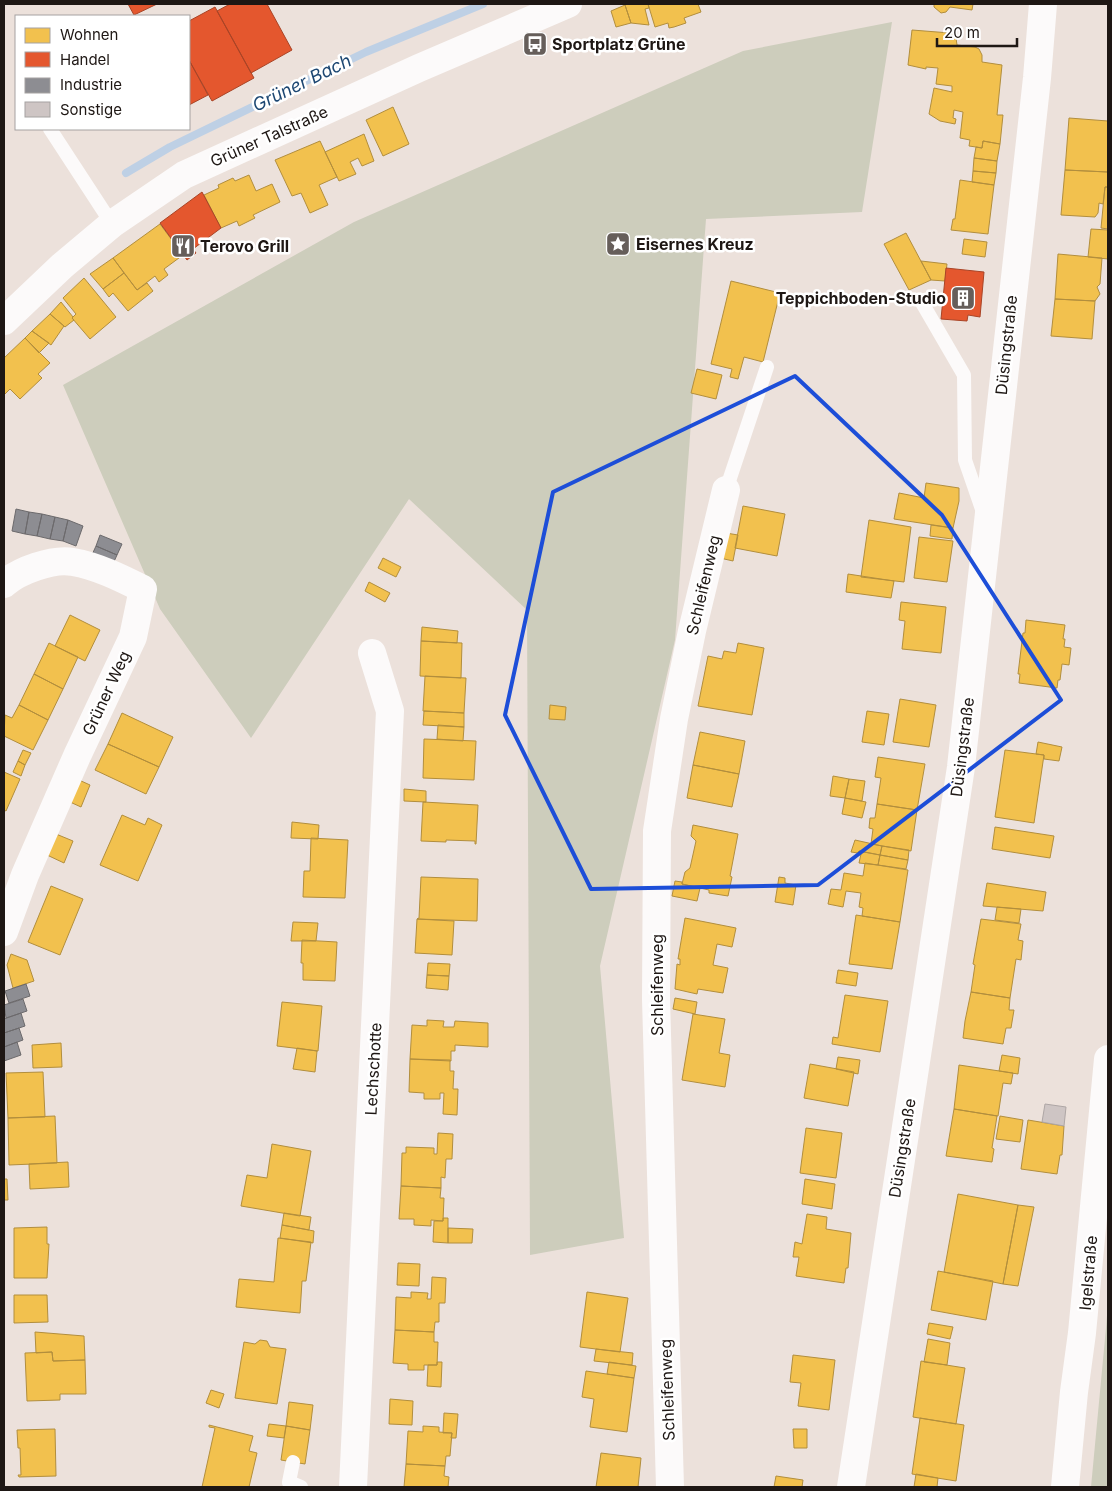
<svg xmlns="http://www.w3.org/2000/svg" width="1112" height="1491" font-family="Inter,sans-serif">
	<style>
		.green { fill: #cdcdbc }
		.homes { fill: #f2c14e; stroke: #b28e3d }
		.shops { fill: #e4572e; stroke: #a94426 }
		.industry { fill: #8d8d92; stroke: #6c6a6c }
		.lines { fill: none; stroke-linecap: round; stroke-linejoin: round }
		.stream { stroke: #bed0e5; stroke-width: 8 }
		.building { fill: #cec5c4; stroke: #aea6a5 }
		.lane { stroke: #fcfafa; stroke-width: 14 }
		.street { stroke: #fcfafa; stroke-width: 28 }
		.secondary { stroke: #fcfafa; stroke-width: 28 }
		.marked { fill: none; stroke: #1d4ed8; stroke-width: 4; stroke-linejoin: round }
		.labels { text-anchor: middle; stroke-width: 5; stroke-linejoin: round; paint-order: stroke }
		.poi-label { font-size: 16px; font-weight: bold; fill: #1e1714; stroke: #fff; text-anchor: start }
		.street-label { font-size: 16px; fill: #1e1714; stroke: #fff }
		.water-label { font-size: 18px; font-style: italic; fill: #1d4772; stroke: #fff }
	</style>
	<rect width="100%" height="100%" fill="#ece1db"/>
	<path class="green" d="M892,22l-30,190 -156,7 -31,421 -75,326 24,272 -94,17 -3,-645 -118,-111 -158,239 -91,-129 -97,-224 291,-163 389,-171z
		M1108,1303v184h-17l15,-159z"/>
	<path class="homes" d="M628,4h20l1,4 -4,1 4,16 -18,-2 -6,-18z
		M648,4h50l3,8 -17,6 2,5 -12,4 -5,1 -1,-5 -13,4z
		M934,4h39l-1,6 -22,-3 -4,5 -5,1 -7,-6z
		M625,5l6,18 -15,4 -5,-16z
		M912,30l38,3 6,5 1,7 18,2 4,2 3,6v7l20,3 -5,50h6l-3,29 -17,-3 -1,7 -6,-1 -7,-1 1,-6 -10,-2 3,-26 -9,-2 -1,8 3,1 -1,5 -15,-3 -11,-7 5,-26 18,4v-6l-16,-2 2,-16 -12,-1v2l-18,-4z
		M393,107l16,37 -26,12 -17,-36z
		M1069,118l39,3v51l-43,-2z
		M364,134l10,27 -12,5 -4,-8 -8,4 6,12 -17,7 -14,-29z
		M320,141l17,36 -18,8 9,20 -18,8 -9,-20 -9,3 -17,-36z
		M983,141l17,3 -3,17 -23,-3 2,-11 6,1z
		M974,158l23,3 -1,12 -23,-2z
		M1065,170l43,2v15h-3l-2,17 -4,-1 -1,10 -3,4 -34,-2z
		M973,171l23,2 -2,12 -22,-3z
		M249,175l7,16 16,-7 8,18 -27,13 2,3 -16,8 -2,-5 -16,7 -17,-33 15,-7 -1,-3 15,-7 2,3z
		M960,180l34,5 -6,49 -37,-4 2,-11h2z
		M1105,187h3v42l-7,-1z
		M160,224l23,31 -19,14 4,6 -9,7 -4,-6 -18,14 -24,-32z
		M1091,229l17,1v29l-20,-2z
		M906,233l25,47 -22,10 -25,-46z
		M964,239l23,3 -2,15 -23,-3z
		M1058,254l44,4 -2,26 -3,3 3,7 -5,7 -40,-2z
		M113,258l11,15 -21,16 -13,-15z
		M921,261l26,3 -2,17 -14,-1z
		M124,273l13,17 10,-7 6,8 -25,20 -15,-18 -4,4 -6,-8z
		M84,278l32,39 -26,22 -18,-21 4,-4 -13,-16z
		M731,281l49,12 -17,69 -19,-5 -6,22 -8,-2 2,-8 -21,-5z
		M1055,299l40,2 -3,38 -41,-3z
		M61,302l12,15 -1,1 2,2 -9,7 -15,-13z
		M50,314l14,12 -13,19 -19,-14z
		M32,331l17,12 -10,10 -14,-15z
		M25,338l25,25 -12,11 4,4 -22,21 -10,-10 -6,6v-37z
		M697,369l25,6 -6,24 -25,-6z
		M926,483l33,5v13l-6,27 -59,-9 5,-26 25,5z
		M743,506l42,8 -8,42 -42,-8z
		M869,520l42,7 -7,55 -43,-5z
		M931,525l22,3 -1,11 -22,-3z
		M726,533l12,2 -5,26 -13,-3z
		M919,537l34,4 -6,41 -33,-4z
		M383,558l18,9 -5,10 -18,-9z
		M848,574l46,7 -3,17 -45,-6z
		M369,582l21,11 -5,9 -20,-11z
		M901,602l45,5 -5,46 -39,-4 3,-28 -6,-1z
		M70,615l30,15 -15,31 -30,-15z
		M1026,620l39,5 -2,14h2l-1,8 7,1 -2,17 -7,-1 -2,16h-2l-1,8 -38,-5 1,-9h-2l5,-41h2z
		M422,627l36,4 -1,12 -36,-2z
		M421,641l41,2 -1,35 -41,-2z
		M49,643l29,14 -15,32 -29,-15z
		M738,643l26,5 -12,67 -54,-9 10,-50 14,3 2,-8 12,2z
		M34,674l29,15 -15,31 -29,-15z
		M425,676l41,2 -2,35 -41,-2z
		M900,699l36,6 -7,42 -36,-5z
		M19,705l29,15 -15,30 -29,-14 1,-21 7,3z
		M550,705l16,2 -1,13 -16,-1z
		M424,711l40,2v14l-41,-2z
		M867,711l22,3 -5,31 -22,-3z
		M122,713l51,24 -14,30 -51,-23z
		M438,725l26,2 -1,14 -26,-2z
		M700,732l45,9 -6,33 -46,-9z
		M424,739l52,2 -2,39 -51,-2z
		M1038,742l24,5 -3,14 -15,-2v-4l-8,-1z
		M108,744l51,23 -13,27 -51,-24z
		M23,750l8,3 -6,12 -7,-4z
		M1005,750l39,5 -10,68 -39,-6z
		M878,757l47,7 -8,46 -40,-6 4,-26 -6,-1z
		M18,761l7,4 -4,11 -8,-4z
		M693,765l46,9 -7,33 -45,-9z
		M4,772l16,7 -14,32 -2,-1z
		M833,776l16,3 -4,19 -15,-2z
		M849,779l16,2 -3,20 -17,-3z
		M79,780l11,5 -9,22 -11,-5z
		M404,789l22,2v11l-22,-1z
		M845,798l21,4 -4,16 -20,-4z
		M423,802l55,3 -2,39h-1v-3l-29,-1v2l-25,-1z
		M877,804l40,6 -6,41 -40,-7 2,-15 -4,-1 1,-10h5z
		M122,815l23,10 3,-7 14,7 -24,56 -38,-16z
		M292,822l27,3 -1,14 -27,-1z
		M693,825l45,9 -8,42 2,1 -4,19 -19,-3v-3l-27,-6 3,-12 5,-4 6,-27 -5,-5z
		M995,827l59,9 -4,22 -58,-9z
		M56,834l17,7 -9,22 -17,-8z
		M311,838l37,2 -3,58 -42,-1 1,-26h6z
		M855,840l27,6 -2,9 -21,-4 -1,2 -7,-1z
		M882,846l27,4 -1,10 -28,-5z
		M859,851l21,4 -2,10 -19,-2 2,-9 -3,-1z
		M880,855l28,5 -2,9 -28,-4z
		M865,863l43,7 -8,52 -38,-6 1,-8 -4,-1 2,-14 -15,-2 -3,16 -15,-3 3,-15 10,1 3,-17 19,3z
		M421,877l57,2 -1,42 -60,-2 2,-1z
		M779,877l6,1v5l11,2 -3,20 -18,-3z
		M675,881l7,1v2l18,4 -3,13 -25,-5z
		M987,883l59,9 -3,19 -60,-5z
		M51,886l32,13 -23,56 -32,-13z
		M997,907l24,2 -2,14 -24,-3z
		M856,915l44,7 -8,47 -43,-5z
		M685,918l51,10 -4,19 -15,-3 -4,21 15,3 -5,25 -25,-4 -1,5 -22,-5 2,-25 3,1v-6h-2z
		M417,919l37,2 -2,34 -37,-2z
		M981,919l40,5 -3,16 5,1 -2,19 -5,-1 -6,39 -39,-6 4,-27 -2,-1z
		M293,922l25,1 -2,18h-25z
		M302,940l35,2 -2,39 -32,-1v-17h-2z
		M11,954l16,6 7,21 -21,7 -6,-23z
		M428,963l22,1 -1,12 -22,-1z
		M838,970l20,3 -2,13 -20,-3z
		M427,975l22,1 -1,14 -22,-2z
		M971,992l39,6 -1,12h5l-3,18h-5l-3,16 -40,-6 2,-17z
		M845,995l43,6 -8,51 -48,-8 1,-7 5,1z
		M675,998l22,4 -2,12 -22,-5z
		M282,1002l40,4 -4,45 -41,-5z
		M693,1014l32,5 -6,34 11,2 -5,32 -43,-7z
		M427,1020l17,1 -1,6h11l1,-6 33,2v24l-33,-2v6h-4v10l-41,-2 2,-34 15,1z
		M61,1043l1,24 -29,1 -1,-23z
		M297,1048l20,3 -2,21 -22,-3z
		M1002,1055l18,3 -2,16 -19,-3z
		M838,1057l22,3 -2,14 -22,-5z
		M410,1059l40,1v11h4l-1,18h5l-1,26 -14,-1 1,-21h-4v6h-16v-6l-15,-1z
		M810,1064l44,8 -6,34 -44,-8z
		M959,1065l54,8 -2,11 -8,-1 -5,33 -44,-7z
		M43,1072l2,45 -37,1 -2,-45z
		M954,1109l43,7 -5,32 2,1 -2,13 -46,-6z
		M55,1116l2,47 -48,2 -1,-47z
		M1000,1116l23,4 -3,22 -24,-3z
		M1028,1120l36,6 -2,29h-2l-3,19 -36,-5z
		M806,1128l36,5 -6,45 -36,-5z
		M438,1133l15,1 -1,25h-6l-1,19 -4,-1v11l-40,-2 1,-33h4v-6l28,1v6h3z
		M272,1144l39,7 -11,65 -59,-10 6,-31 20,3z
		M68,1162l1,25 -39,2 -1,-25z
		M4,1179h3l1,21h-4z
		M805,1179l30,5 -3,25 -30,-5z
		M401,1186l40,2 -1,10h4l-1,23 -12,-1v6l-17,-1v-6h-15z
		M958,1194l60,11 -15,79 -59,-12z
		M1018,1205l16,2 -16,79 -15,-2z
		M284,1213l27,4 -2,13 -27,-5z
		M807,1214l20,3 -1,12 25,4 -3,35h-2l-2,15 -48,-7 3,-19h-6l2,-15 7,2z
		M443,1218h5v25l-15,-1 1,-21h9z
		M282,1225l32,6 -1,12 -33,-5z
		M47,1227v17h2l-2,34h-33v-50z
		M448,1228l25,1 -1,14h-24z
		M278,1238l33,4 -5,39h-4l-2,32 -64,-6 3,-28 35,3z
		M398,1263l22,1 -1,22 -22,-1z
		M938,1271l55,10 -7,39 -55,-10z
		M432,1277l14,1 -1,25h-6v19h-4l-1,10 -39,-2 1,-33 15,1v-6l17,1 -1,6h4z
		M587,1292l41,6 -8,54 -40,-5z
		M14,1295h33l1,27 -34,1z
		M929,1323l24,4 -3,12 -23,-5z
		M395,1330l39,2v10h4l-1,23h-13v5h-16v-6l-15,-1z
		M35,1332l49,4 1,24 -32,1 -1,-9 -16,1z
		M928,1339l22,4 -3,22 -23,-3z
		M260,1340l7,1 3,6 16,2 -9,55 -42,-6 9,-56 11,2z
		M596,1349l37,4 -1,12 -38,-4z
		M52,1352l1,9 32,-1 1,34h-26v6l-33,1 -2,-48z
		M793,1355l42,5 -6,50 -31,-4 3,-23 -11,-1z
		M921,1361l44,7 -9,56 -43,-7z
		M437,1362h5l-1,25 -14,-1 1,-21h9z
		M609,1362l27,4 -2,12 -27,-4z
		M586,1371l48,7 -7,54 -37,-5 4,-28 -12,-2z
		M211,1390l13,4 -5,14 -13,-5z
		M390,1399l23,2 -1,24 -23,-1z
		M289,1402l24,3 -3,25 -24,-4z
		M444,1413l14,1 -2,24h-5l1,-5h-9z
		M920,1418l44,7 -8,56 -44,-7z
		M269,1424l17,2 -2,12 -17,-2z
		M209,1425l44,11 -4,15 8,2 -8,34h-47l13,-59 -6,-1z
		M286,1426l24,4 -5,34 -24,-4z
		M423,1426l16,1v5l13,1 -2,23h-4l-1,10 -39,-2 2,-33 15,1z
		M55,1429l1,47 -37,1 -1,-2h3l-1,-27h-2l-1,-18z
		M793,1429h14v19h-13z
		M601,1453l40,5 -3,29h-42z
		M406,1464l39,2 -1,10 5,1 -1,10h-44z
		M916,1474l22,4 -1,9h-23z
		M776,1476l27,4 -1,7h4h-32z"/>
	<path class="shops" d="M128,4h29l-23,11z
		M230,4h37l25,46 -41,23 -34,-62z
		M215,7l39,71 -42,23 -23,-41v-39z
		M189,60l19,35 -19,10z
		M202,192l19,36 -28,21 3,4 -9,7 -27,-37z
		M946,268l38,4 -4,45 -12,-2 -1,6 -26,-2z"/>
	<path class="industry" d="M16,509l13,3 -4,22 -13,-3z
		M29,512l13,2 -5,22 -12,-2z
		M42,514l13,3 -5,22 -13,-3z
		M55,517l13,3 -5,21 -13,-2z
		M68,520l15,6 -7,20 -13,-5z
		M100,535l22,9 -5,11 -21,-9z
		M96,546l21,9 -5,11 -21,-9z
		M26,984l4,12 -21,7 -4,-12z
		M23,999l4,12 -21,7 -2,-13z
		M21,1013l4,13 -21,7v-14z
		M19,1028l4,12 -19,7v-14z
		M17,1042l4,13 -17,6v-14z"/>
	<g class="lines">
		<path class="stream" d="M126,173l44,-26 196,-95 117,-48"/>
	</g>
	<path class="building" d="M1045,1104l21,3 -2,19 -22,-4z"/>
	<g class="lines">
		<path class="lane" d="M50,129l62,95
			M921,301l43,74 1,85 18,52
			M726,490l41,-123
			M293,1462l-4,20 12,5"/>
		<path class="street" d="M4,584c14,-13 49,-26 69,-22 24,4 48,16 70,27l-10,48 -56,119 -52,119 -21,57
			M353,1487l37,-776 -18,-58
			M670,1487l-14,-488 1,-168 17,-112 18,-88 34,-141"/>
		<path class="secondary" d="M4,321l58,-55 50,-42 72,-49 235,-107 149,-64
			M851,1487l110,-720 76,-689 6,-74
			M1065,1487l9,-95 8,-59 26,-274"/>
	</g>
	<path class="marked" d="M795,376l147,139 119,185 -243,185 -227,4 -86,-174 48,-223z"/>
	<defs>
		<symbol id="bus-square" viewBox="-11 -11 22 22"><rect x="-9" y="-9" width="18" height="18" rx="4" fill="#665e5a" stroke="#fff"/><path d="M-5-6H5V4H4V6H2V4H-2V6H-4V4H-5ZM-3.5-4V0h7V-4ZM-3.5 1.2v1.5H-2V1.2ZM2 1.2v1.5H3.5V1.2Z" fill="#fff"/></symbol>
		<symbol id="sight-square" viewBox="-11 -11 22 22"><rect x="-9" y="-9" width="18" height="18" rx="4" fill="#665e5a" stroke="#fff"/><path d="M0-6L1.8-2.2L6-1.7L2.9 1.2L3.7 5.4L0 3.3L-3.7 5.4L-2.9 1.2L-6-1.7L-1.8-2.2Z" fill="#fff"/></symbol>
		<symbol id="restaurant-square" viewBox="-11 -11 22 22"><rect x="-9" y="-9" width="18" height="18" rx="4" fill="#665e5a" stroke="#fff"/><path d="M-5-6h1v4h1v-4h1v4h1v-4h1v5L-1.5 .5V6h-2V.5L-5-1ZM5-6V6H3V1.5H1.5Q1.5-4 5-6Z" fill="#fff"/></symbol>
		<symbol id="building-square" viewBox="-11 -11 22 22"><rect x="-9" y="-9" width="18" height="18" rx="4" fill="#665e5a" stroke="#fff"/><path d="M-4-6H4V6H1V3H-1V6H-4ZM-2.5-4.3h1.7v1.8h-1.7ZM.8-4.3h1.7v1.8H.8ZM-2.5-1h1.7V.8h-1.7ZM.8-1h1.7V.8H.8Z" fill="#fff"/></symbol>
	</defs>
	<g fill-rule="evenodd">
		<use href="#bus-square" x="521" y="30" width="28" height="28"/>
		<use href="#sight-square" x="604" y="230" width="28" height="28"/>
		<use href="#restaurant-square" x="169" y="232" width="28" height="28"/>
		<use href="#building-square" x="949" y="284" width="28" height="28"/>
	</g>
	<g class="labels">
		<g class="poi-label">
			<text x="552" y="50">Sportplatz Grüne</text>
			<text x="636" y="250">Eisernes Kreuz</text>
			<text x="200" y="252">Terovo Grill</text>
			<text x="946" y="304" text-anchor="end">Teppichboden-Studio</text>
		</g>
		<g class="street-label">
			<text transform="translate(269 136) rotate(-24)" y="6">Grüner Talstraße</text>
			<text transform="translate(1006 345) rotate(-84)" y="6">Düsingstraße</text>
			<text transform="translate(703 585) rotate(-77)" y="6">Schleifenweg</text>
			<text transform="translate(106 693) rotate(-65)" y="6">Grüner Weg</text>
			<text transform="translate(962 747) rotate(-83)" y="6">Düsingstraße</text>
			<text transform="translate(657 985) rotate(-90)" y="6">Schleifenweg</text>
			<text transform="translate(373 1069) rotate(-87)" y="6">Lechschotte</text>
			<text transform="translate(902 1148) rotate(-81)" y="6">Düsingstraße</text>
			<text transform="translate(1088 1273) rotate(-85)" y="6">Igelstraße</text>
			<text transform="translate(667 1390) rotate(-92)" y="6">Schleifenweg</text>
		</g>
		<g class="water-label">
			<text transform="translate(302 83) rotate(-26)" y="6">Grüner Bach</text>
		</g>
	</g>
	<rect width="1112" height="1491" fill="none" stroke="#1e1714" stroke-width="10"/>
	<rect x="15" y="15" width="175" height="115" fill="#ffffff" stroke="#a5a2a1"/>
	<rect x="25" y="28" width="25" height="15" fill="#f2c14e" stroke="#a5a2a1"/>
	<text x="60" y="40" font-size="15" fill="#1e1714">Wohnen</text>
	<rect x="25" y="52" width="25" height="15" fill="#e4572e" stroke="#a5a2a1"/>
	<text x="60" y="65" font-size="15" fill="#1e1714">Handel</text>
	<rect x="25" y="78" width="25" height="15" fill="#8d8d92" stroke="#a5a2a1"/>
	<text x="60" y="90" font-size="15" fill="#1e1714">Industrie</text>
	<rect x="25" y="102" width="25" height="15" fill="#cec5c4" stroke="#a5a2a1"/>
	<text x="60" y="115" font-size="15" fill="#1e1714">Sonstige</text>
	<path d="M937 38v8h80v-8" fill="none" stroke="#1e1714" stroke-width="2.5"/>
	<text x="944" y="38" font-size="15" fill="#1e1714" stroke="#ffffff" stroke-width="4" paint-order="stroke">20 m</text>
</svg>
